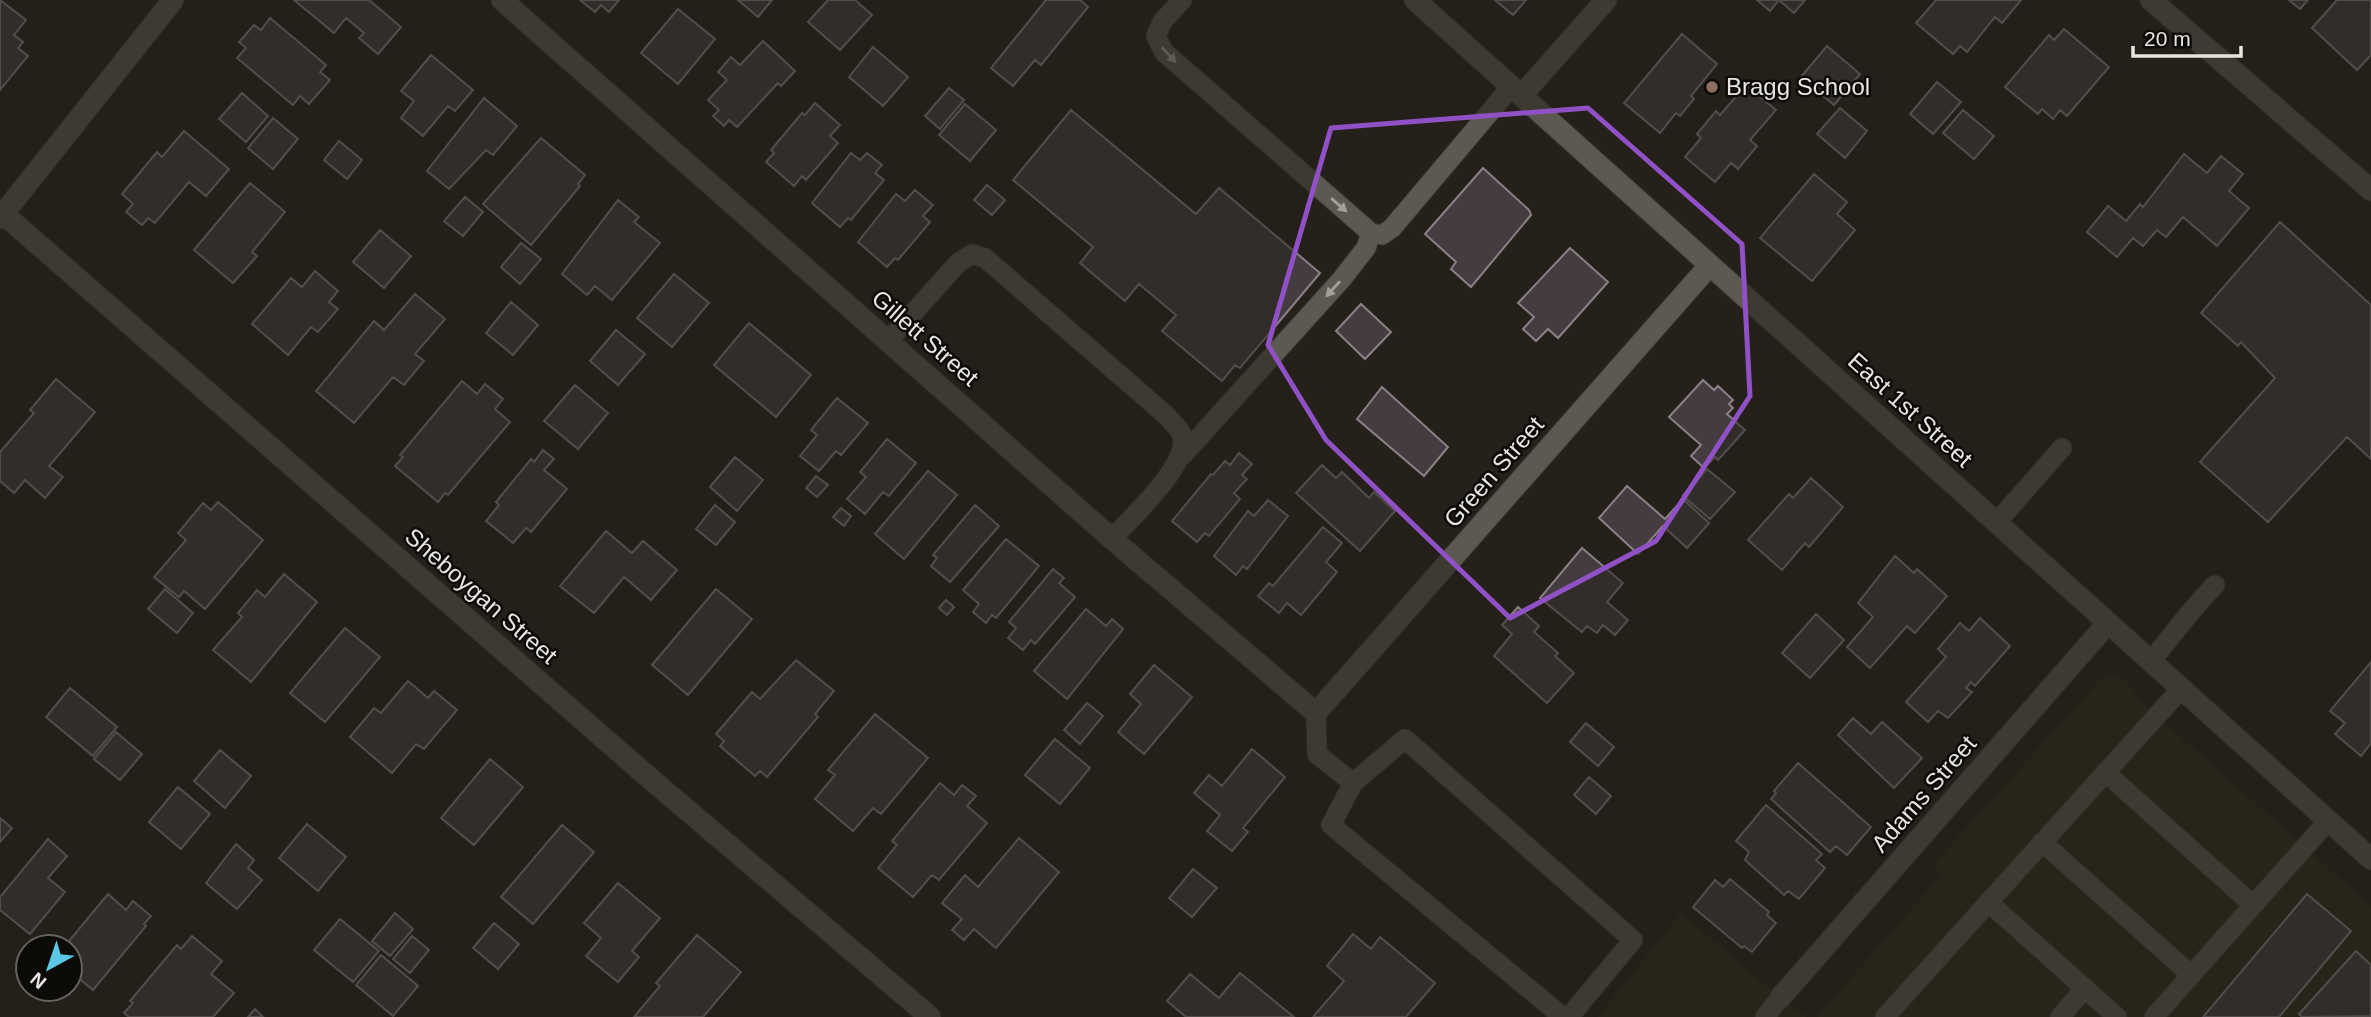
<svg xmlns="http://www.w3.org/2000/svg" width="2371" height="1017" font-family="Helvetica,sans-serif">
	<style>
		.built { fill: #2e281b }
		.building { fill: #443c41; stroke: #8a8187; stroke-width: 2 }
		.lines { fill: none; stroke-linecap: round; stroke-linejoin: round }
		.service-casing { stroke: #3e3b35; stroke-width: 21 }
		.minor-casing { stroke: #3e3b35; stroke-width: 23 }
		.service { stroke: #5c5950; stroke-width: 19 }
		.minor { stroke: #5c5950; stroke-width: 21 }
		.oneway { fill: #a2a098 }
		.marked { fill: none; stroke: #9151c6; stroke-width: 5; stroke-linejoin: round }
		.education-dot { fill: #8d6e63; stroke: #0d0b08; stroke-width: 2.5 }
		.labels { text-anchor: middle; stroke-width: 5; stroke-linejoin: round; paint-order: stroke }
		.poi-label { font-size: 24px; fill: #e8e6e1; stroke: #0d0b08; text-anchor: start }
		.street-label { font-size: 24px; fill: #e8e6e1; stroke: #0d0b08 }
	</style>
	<rect width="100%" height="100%" fill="#25211a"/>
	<path class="built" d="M2109,675l17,5 15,22 230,204v111h-554l125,-143 -9,-9 166,-184z
		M1681,913l99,85 27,19h-209z"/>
	<path class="building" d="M0,0l26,20 -12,15 9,7 -5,6 10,8 -28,34z
		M294,0h75l32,27 -23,27 -19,-16 5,-5 -18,-15 -12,15z
		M580,0h39l-10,12 -8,-7 -6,7z
		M738,0h34l-14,17z
		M828,0h27l17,15 -32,35 -32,-28z
		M1046,0h34l8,7 -47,58 -6,-5 -22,26 -22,-18z
		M1495,0h31l-13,15z
		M1757,0h48l-11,13 -15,-13 -9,11z
		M1936,0h85l-19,23 -7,-6 -28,35 -7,-6 -7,8 -37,-31z
		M2289,0h19l-8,9z
		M2337,0h34v55l-14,15 -45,-42z
		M678,9l37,30 -37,45 -37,-31z
		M270,18l56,47 -6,7 10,8 -21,24 -9,-8 -7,9 -56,-47 9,-10 -7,-6 15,-17 7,5z
		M2064,29l45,38 -42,49 -7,-6 -7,9 -11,-10 -4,5 -33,-27 44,-52 5,5z
		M1682,34l35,30 -26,32 3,3 -14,17 -4,-3 -16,20 -36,-30z
		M763,41l32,30 -14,15 -3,-3 -41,44 -8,-7 -5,6 -11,-10 6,-6 -11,-10 19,-20 -9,-8 13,-15 9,8z
		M1827,46l33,28 -26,31 -33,-28z
		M873,47l35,30 -25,29 -34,-29z
		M431,55l42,35 -18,21 -7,-5 -25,30 -22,-18 13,-17 -13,-10z
		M1759,81l9,7 -8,9 16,13 -26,30 7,6 -19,23 -7,-6 -16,19 -30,-25 16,-19 -4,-4 19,-23 4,4 26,-30 6,5z
		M1937,82l24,20 -28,32 -23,-20z
		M949,88l15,12 -24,29 -15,-13z
		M242,93l26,23 -22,26 -27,-23z
		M484,98l33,28 -24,29 -7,-5 -37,39 -22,-18z
		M815,103l25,22 -10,11 8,7 -32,37 -4,-4 -8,10 -28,-24 8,-9 -3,-3 31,-37 3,2z
		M965,104l31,26 -26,31 -31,-26z
		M1840,108l27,23 -22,27 -28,-24z
		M1071,110l125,104 23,-26 101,85 -80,95 -5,-3 -13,16 -60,-50 14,-16 -37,-31 -14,17 -45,-38 13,-16 -80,-67z
		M1963,110l31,26 -20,23 -31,-26z
		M273,118l25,21 -25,30 -25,-21z
		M184,131l45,38 -23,27 -17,-14 -34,41 -7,-5 -6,7 -16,-13 7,-8 -11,-10 35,-42 5,5z
		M541,138l44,37 -7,9 2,2 -49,59 -48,-41z
		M339,141l23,19 -15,19 -23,-19z
		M851,153l9,7 7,-7 15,12 -7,8 9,7 -33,40 -3,-2 -8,9 -28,-24z
		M2184,154l23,19 14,-17 22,18 -14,17 20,17 -32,38 -34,-29 -17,20 -9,-7 -14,16 -10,-8 -16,19 -30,-25 21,-26 18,15 14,-17 3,3z
		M1483,168l46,42 2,5 -60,72 -20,-18 5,-7 -31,-28z
		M1814,174l33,28 -10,12 18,16 -43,51 -52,-43z
		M250,183l35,29 -33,40 5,4 -24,27 -39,-33z
		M987,185l18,15 -13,15 -18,-15z
		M915,190l18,15 -10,11 7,6 -32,38 -3,-2 -8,9 -29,-25 38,-48 9,7z
		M465,197l18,15 -20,24 -19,-15z
		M618,200l21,17 -5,5 26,21 -48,57 -17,-14 -8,9 -25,-21z
		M2280,222l91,83v154l-24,-22 -79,85 -68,-60 75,-84 -34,-36 -3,4 -37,-33z
		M380,230l31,26 -27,32 -31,-26z
		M521,243l20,16 -21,25 -19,-17z
		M1570,248l38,34 -50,56 -10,-9 -12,12 -13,-12 11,-12 -16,-14z
		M315,271l23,20 -9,11 9,7 -20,23 -7,-5 -23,28 -36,-31 39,-46 11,9z
		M674,274l35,29 -37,44 -35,-29z
		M415,294l30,25 -30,35 9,7 -20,24 -11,-8 -39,46 -38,-32 58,-70 10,9z
		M511,302l27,23 -25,30 -27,-22z
		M1361,304l30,28 -26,27 -29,-28z
		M749,323l62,52 -35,42 -62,-52z
		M616,330l29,24 -27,31 -28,-24z
		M56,379l39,33 -46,54 14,11 -18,21 -20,-18 -11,13 -14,-12v-29l34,-39 -4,-3z
		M1703,380l11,10 4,-4 15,14 -4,4 4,4 -6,6 18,16 -27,30 -3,-3 -11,11 -13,-12 10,-11 -32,-28z
		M462,381l15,13 8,-10 18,15 -8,10 15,13 -62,73 -3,-2 -7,9 -43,-36 8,-9 -3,-2z
		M575,385l33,28 -30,36 -34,-28z
		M1382,387l66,60 -24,29 -67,-57z
		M837,398l31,25 -27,32 -5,-4 -17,20 -19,-15 17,-21 -6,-5z
		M887,439l29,24 -27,33 -6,-4 -18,22 -18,-15 19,-22 -6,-5z
		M543,450l11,9 -10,11 23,19 -36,43 -5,-4 -13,15 -27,-22 13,-16 -3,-3 35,-43 3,3z
		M1239,453l13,11 -10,11 5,4 -13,14 6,6 -31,37 -4,-3 -8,9 -25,-21 39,-47 2,1 12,-14 5,4z
		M735,457l28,23 -26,31 -27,-24z
		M1322,465l14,13 6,-6 27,26 5,-6 21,19 -35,40 -64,-58z
		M1707,469l28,23 -25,27 -27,-23z
		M928,471l29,24 -53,64 -29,-25z
		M816,476l12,9 -11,12 -11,-9z
		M1811,478l32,29 -34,40 -4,-4 -23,27 -34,-30 41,-46 4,4z
		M1627,486l38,33 18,-20 26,24 -22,25 -24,-22 -25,28 -39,-36z
		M1268,500l20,16 -41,53 -4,-3 -7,9 -22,-19 34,-45 6,5z
		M218,502l45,38 -58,69 -21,-18 -5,6 -25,-20 32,-37 -8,-7 25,-30 8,7z
		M715,505l20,17 -19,23 -20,-16z
		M975,505l24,21 -49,56 -19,-16 6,-8 -4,-3z
		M841,508l10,8 -7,10 -11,-9z
		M1323,527l19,16 -16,19 11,10 -36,43 -14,-12 -8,10 -21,-17 11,-13 4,3z
		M606,531l26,22 11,-12 34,29 -26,30 -27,-23 -30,36 -34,-27z
		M1006,539l33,27 -43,52 -4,-3 -6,8 -13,-11 6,-8 -16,-14z
		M1582,548l41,35 -16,19 21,18 -13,15 -12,-10 -6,8 -10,-7 -5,6 -42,-34z
		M1895,556l19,17 3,-4 30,27 -32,37 -8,-7 -37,42 -23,-21 26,-30 -15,-14z
		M1053,569l11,9 -5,5 16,14 -40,47 -4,-4 -8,10 -15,-12 8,-10 -7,-6z
		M284,574l33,28 -66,80 -38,-32 29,-33 -4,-4 19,-23 8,7z
		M165,589l28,24 -16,20 -29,-24z
		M716,589l36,30 -64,76 -36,-30z
		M946,600l8,7 -7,8 -8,-7z
		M1518,607l21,19 -5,6 24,21 -3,3 19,17 -27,30 -53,-47 18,-22 -10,-9z
		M1086,609l20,17 6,-7 11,10 -56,70 -33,-28z
		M1816,614l28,26 -34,38 -28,-25z
		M1980,618l30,28 -35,40 -4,-4 -5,6 6,4 -24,26 -10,-7 -10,11 -22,-20 40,-45 -8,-8 22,-26 9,8z
		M345,628l35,29 -55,65 -35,-29z
		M796,660l38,31 -19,23 3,3 -51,60 -7,-6 -5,5 -35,-30 4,-5 -8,-7 36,-42 8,7z
		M2371,662v81l-10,13 -26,-22 10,-11 -15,-12z
		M1154,665l38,32 -48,57 -26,-22 23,-28 -11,-10z
		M408,681l20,17 6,-7 23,19 -33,39 -8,-5 -24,29 -42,-36 24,-29 7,5z
		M70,688l47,39 -24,29 -47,-39z
		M1087,703l16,13 -23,28 -16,-14z
		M875,714l53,44 -47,56 -8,-6 -20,23 -38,-32 20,-24 -7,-5z
		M1853,718l18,16 11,-12 40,36 -28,30 -56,-53z
		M1586,723l28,24 -16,19 -28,-24z
		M116,732l26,22 -22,26 -26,-21z
		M1055,739l35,29 -30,36 -35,-29z
		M1252,749l33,28 -42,51 5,4 -16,19 -25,-20 13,-16 -26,-22 15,-18 13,11z
		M220,750l31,26 -26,32 -31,-27z
		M490,759l33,28 -49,58 -33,-27z
		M1798,763l73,64 -24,28 -11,-9 -6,6 -59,-53 5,-6 -2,-2z
		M1589,777l22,19 -15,18 -22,-19z
		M940,783l14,12 8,-10 14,11 -9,10 20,17 -48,57 -7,-5 -19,22 -35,-29 19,-23 -5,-4z
		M178,787l32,27 -29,35 -32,-27z
		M1766,805l56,49 -6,6 9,8 -26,31 -11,-8 -4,4 -39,-35 4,-8 -13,-11z
		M0,818l12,10 -12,14z
		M307,824l39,33 -28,34 -39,-33z
		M562,825l32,27 -61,72 -32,-27z
		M1019,838l40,34 -63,76 -22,-19 -10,11 -12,-10 10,-11 -20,-16 23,-28 13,12z
		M48,839l19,17 -19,22 17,14 -35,42 -30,-24v-13z
		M236,844l18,16 -6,8 14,12 -25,29 -31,-26z
		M1193,869l24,19 -25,29 -23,-19z
		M1730,879l39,33 -2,3 9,8 -24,29 -8,-6 -2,2 -49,-41 22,-27 8,7z
		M618,883l42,35 -28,33 7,6 -21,25 -32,-26 15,-18 -17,-15z
		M108,894l18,16 7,-9 18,15 -7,8 2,2 -53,64 -23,-19v-24h-6z
		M2307,894l44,37 -72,86h-76z
		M395,913l18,16 -23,27 -18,-15z
		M340,919l39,32 -26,31 -39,-32z
		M494,923l25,21 -21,25 -25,-21z
		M1353,934l18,15 9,-12 55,46 -29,34h-93l31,-36 -17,-15z
		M697,935l44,37 -38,45h-69l26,-31 -4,-3z
		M192,936l30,25 -11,13 23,19 -21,24h-84l-5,-4 9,-10 -3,-2 47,-56 4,4z
		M412,936l17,14 -19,23 -17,-14z
		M2356,951l15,14v51l-69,1 -3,-3z
		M381,955l37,31 -25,30 -37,-31z
		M1240,973l54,44h-108l-19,-16 23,-27 29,24z
		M255,1009l8,8h-15z"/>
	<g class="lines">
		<defs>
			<path id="service" d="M1182,0l-20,22 -6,14 8,16 207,181 11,2 10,-7 119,-141
				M888,341l70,-78 14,-9 13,4 182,158c4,5 11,11 14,17 13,29 -51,85 -69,106
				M1182,456l159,-176 25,-32 5,-15
				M1996,523l66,-75
				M2150,662c22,-26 41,-53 65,-77
				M1316,713l1,41 36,29
				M2105,772l147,132
				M2042,842l148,132
				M1988,902l129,115
				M1563,1017l-232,-192 22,-42 52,-44 228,201 -64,77
				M1765,1017l15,-19
				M1885,1017l296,-328
				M2060,1017l25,-29
				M2154,1017l174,-196"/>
			<path id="minor" d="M502,0l610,539 204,174 394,-448
				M1415,0l956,859
				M2151,0l220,190
				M1522,95l84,-95
				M0,211l639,558 291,248
				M0,218l173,-218
				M1780,998l327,-374"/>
		</defs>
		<use href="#service" class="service-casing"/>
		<use href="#minor" class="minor-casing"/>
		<use href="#service" class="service"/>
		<use href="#minor" class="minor"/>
	</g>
	<defs><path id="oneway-solid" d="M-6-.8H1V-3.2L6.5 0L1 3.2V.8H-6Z" transform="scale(1.75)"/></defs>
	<g class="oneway">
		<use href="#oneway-solid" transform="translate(1169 55) rotate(47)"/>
		<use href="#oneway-solid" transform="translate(1339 205) rotate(41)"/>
		<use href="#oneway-solid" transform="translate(1333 289) rotate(132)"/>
	</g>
	<path d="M0 0H2371V1017H0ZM1588,108l154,136 8,152 -94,145 -146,77 -184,-178 -58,-95 63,-217z" fill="#25211a" fill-opacity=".55" fill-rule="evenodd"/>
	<path class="marked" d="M1588,108l154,136 8,152 -94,145 -146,77 -184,-178 -58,-95 63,-217z"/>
	<circle class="education-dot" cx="1712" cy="87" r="7"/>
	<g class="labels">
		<g class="poi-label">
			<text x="1726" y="95">Bragg School</text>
		</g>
		<g class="street-label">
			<text transform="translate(925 338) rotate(41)" y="8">Gillett Street</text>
			<text transform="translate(1910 410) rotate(42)" y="8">East 1st Street</text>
			<text transform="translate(1494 472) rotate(-49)" y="8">Green Street</text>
			<text transform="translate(481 596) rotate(41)" y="8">Sheboygan Street</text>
			<text transform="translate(1924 794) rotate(-49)" y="8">Adams Street</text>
		</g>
	</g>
	<g transform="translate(49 968) rotate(220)"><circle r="33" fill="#0d0b08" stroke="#65635f" stroke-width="2"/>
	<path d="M0-5L12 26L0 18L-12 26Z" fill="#5bc8e6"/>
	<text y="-10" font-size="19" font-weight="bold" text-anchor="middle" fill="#e8e6e1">N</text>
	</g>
	<path d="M2133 46v10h108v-10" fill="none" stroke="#e8e6e1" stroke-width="3.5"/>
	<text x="2144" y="46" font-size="21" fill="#e8e6e1" stroke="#0d0b08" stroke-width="5" paint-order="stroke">20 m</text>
</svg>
